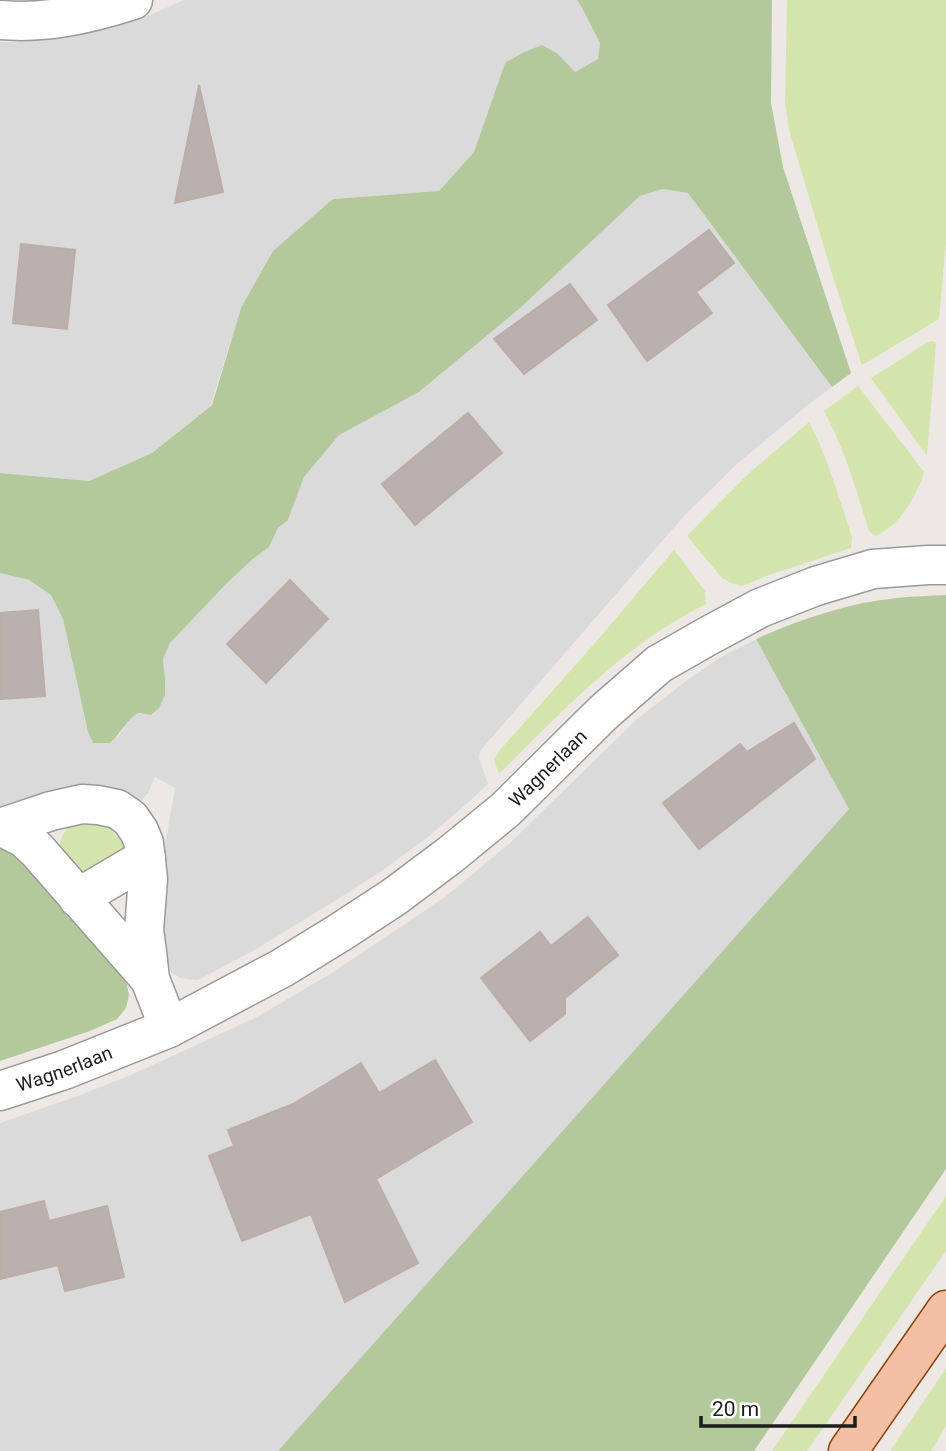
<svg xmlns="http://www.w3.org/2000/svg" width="946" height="1451" font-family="Roboto,sans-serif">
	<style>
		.residential { fill: #dbdada }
		.grass { fill: #d3e4ad }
		.forest { fill: #b3c99c }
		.building { fill: #bab0ad; stroke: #beaca7; stroke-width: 2 }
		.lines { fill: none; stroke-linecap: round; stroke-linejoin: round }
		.minor-casing { stroke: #9a9a9a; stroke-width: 41 }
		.major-casing { stroke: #89450c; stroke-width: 41 }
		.minor { stroke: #fff; stroke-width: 38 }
		.major { stroke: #f4bfa2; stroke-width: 38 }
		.labels { text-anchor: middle; stroke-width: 6; stroke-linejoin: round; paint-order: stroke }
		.street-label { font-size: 19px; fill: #1d1d1d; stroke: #fff }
	</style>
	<rect width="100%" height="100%" fill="#ede8e3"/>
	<path class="residential" d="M184,0h393l4,6 19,37 -2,16 -23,13 -17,-18 -53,9 -31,89 -35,39 -106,8 -92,109 -30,97 -59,48 -63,28 -89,-8v-431l39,-1 31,-4 41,-9 39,-13z
		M663,189l25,4 144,194 -23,17 -72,60 -52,51 -22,25 -183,211 -1,7 9,26 -16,15 -44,38 -48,35 -50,32 -79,48 -53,28 -17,-2 -9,-5 -14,-25 5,-91 12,-69 -20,-11 -7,16 -6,7 -142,14v-241l29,7 22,15 12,24 25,113 5,11 25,-6 15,-22 6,-2 12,2 14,-36 -2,-20 7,-16 58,-61 25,-23 16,-12 9,-19 10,-8 16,-43 35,-43 80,-42 100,-83 121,-113z
		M755,640l54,8 113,108 -499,695h-423v-328l75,-26 56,-22 126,-58 73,-43 115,-77 65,-54 127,-124 53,-41 31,-21z"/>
	<path class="grass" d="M787,0h159v242l-7,77 -77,46 -29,-88 -44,-147 -4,-27z
		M933,341l3,2 -9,113 -56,-78 57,-36z
		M858,386l66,86c-6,22 -26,56 -49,64l-6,-5c-13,-41 -24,-82 -45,-120z
		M809,422c19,36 30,76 43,115l-1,11 -82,27 -27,11 -11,-3 -9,-5 -35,-42 60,-61z
		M674,550l31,41 1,13c-84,42 -141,105 -207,170l-5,-14 6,-10 95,-107z
		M76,820l29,3 23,26 -44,29 -25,-29c2,-14 6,-20 17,-29z
		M946,1196v55l-139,200h-35z
		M946,1368v58l-15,25h-41z"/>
	<path class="forest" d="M577,0h195l-1,103 12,64 68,206 -19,14 -144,-194 -25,-4 -23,7 -121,113 -100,83 -80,43 -35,42 -16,43 -10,8 -9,19 -16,12 -25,23 -58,61 -7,16 2,20v16l-6,13 -8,7c-1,0 -11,-2 -12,-2 -9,2 -20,23 -29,30h-17l-5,-11 -25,-113 -12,-24 -22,-15 -29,-7v-100l89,8 63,-28 60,-48 29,-97 32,-57 60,-52 106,-8 35,-39 31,-89 19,-11 18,-7 16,9 17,18 23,-13 2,-16 -19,-37z
		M946,595v574l-192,282h-476l571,-642 -93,-170c45,-20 92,-36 141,-41 16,-2 33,-2 49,-3z
		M0,847l15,8 52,53 48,55 12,22 2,10 -3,13 -9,11 -27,12 -90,30z"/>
	<path class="building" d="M199,85l24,107 -48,11z
		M709,230l25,33 -38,29 16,21 -65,48 -39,-56z
		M21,244l54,6 -8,79 -54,-6z
		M570,284l27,36 -73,54 -30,-35z
		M468,413l34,40 -87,72 -33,-41z
		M290,580l38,39 -62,64 -39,-39z
		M38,610l7,86 -45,3v-86z
		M794,723l21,36 -116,90 -36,-46 77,-59 7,8z
		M588,917l30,38 -53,43v16l-35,27 -49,-63 59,-46 11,14z
		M435,1060l37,62 -96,57 42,84 -73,39 -34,-88 -69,27 -33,-85 25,-10 -6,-16 65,-26 68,-41 18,30z
		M44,1201l5,20 58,-15 17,71 -59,14 -7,-26 -58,14v-67z"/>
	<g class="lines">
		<defs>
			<g id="minor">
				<path d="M0,20c46,4 90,-6 133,-20"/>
				<path d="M0,828l51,-17 31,-7 16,1 19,4 13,9 9,13 5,12 4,36 -4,51 3,22 3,27 19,49"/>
				<path d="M4,828l20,10 13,12 113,129"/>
				<path d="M78,898l68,-40"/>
				<path id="s1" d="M0,1091l64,-21 105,-42 113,-60 57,-35 55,-36 56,-42 55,-45 99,-98 55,-48 49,-28 52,-28 56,-22 57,-17 55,-4h18"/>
			</g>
			<path id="major" d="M848,1451l98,-141"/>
		</defs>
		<use href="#minor" class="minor-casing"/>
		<use href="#major" class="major-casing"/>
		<use href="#minor" class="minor"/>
		<use href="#major" class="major"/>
	</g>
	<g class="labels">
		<g class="street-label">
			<text dy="7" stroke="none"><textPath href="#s1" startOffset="642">Wagnerlaan</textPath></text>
			<text dy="7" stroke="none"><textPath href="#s1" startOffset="68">Wagnerlaan</textPath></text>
		</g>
	</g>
	<path d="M701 1416v10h154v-10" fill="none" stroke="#1d1d1d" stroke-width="3.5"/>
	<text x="712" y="1416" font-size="21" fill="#1d1d1d" stroke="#ffffff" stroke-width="5" paint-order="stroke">20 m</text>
</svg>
